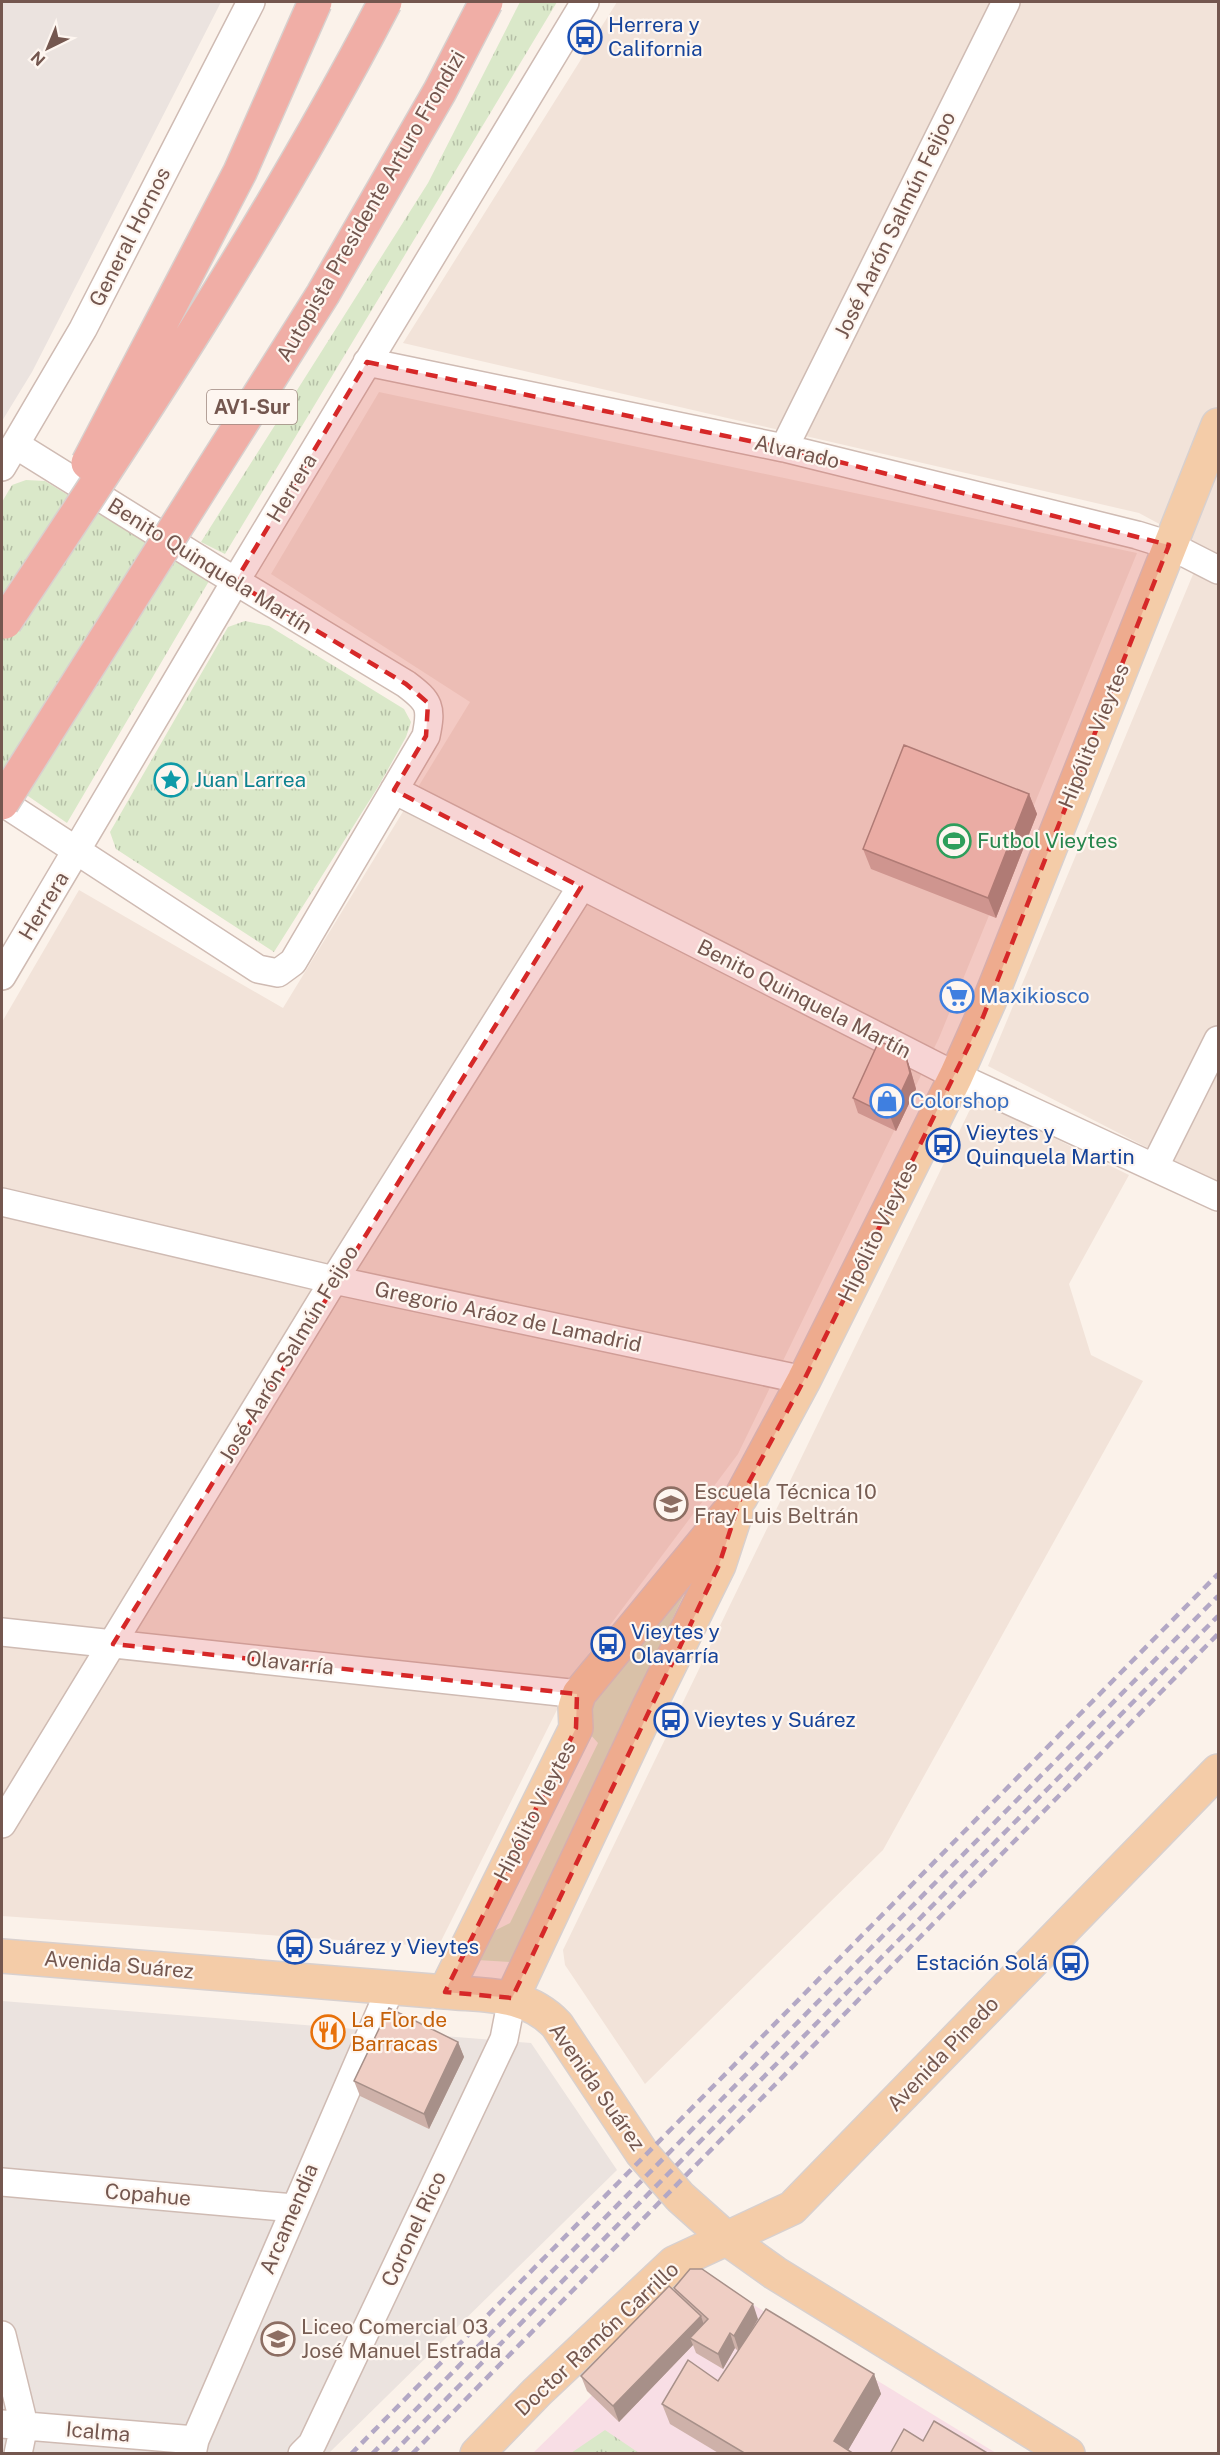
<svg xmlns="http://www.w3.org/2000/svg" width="1220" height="2455" font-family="'Public Sans',sans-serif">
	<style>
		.residential { fill: #f2e3d9 }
		.industrial { fill: #ebe3df }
		.medical { fill: #f8dee5 }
		.grass { fill: #dae8c9 }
		.park { fill: url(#park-tufts) }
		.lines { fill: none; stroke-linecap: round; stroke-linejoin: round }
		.minor-casing { stroke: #cfbbb3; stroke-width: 30 }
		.major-casing { stroke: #d8d0ce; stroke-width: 36 }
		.minor { stroke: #fff; stroke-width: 27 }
		.major { stroke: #f4cca8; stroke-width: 33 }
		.rail { stroke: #b3a8c5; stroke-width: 4.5; stroke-dasharray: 9 6; stroke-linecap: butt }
		.highway-bridge-casing { stroke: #d8d0ce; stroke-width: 36; stroke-linecap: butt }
		.highway-bridge { stroke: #f0aea6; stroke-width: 33 }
		.wall { fill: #ceb1a9 }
		.shaded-wall { fill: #a79089 }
		.building { fill: #efcec4; stroke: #a79089; stroke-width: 1.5 }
		.marked { fill: #d62828; fill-opacity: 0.2; stroke: #d62828; stroke-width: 4.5; stroke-dasharray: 12 8; stroke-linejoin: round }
		.labels { text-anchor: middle; stroke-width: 4.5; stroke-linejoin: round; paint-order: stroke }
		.shield { fill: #fef6f0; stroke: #9d877f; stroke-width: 1.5 }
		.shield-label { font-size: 20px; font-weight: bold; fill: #74574f }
		.transit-label { font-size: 21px; fill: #164399; stroke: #fef6f0; text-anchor: start }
		.street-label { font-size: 21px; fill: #74574f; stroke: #fef6f0 }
		.culture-label { font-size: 21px; fill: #0d838f; stroke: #fef6f0; text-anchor: start }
		.leisure-label { font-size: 21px; fill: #27864d; stroke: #fef6f0; text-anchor: start }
		.shop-label { font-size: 21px; fill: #366cbe; stroke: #fef6f0; text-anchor: start }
		.education-label { font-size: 21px; fill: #785e54; stroke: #fef6f0; text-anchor: start }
		.food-label { font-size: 21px; fill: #c56008; stroke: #fef6f0; text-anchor: start }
	</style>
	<defs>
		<pattern id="park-tufts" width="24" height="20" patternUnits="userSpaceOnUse" patternTransform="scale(1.5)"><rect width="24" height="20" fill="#dae8c9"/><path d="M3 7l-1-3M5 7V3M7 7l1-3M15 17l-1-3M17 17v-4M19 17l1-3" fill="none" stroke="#b5bfa6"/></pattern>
	</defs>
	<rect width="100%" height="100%" fill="#fbf2ea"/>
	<path class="residential" d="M617,2h601v1182l-230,-118 216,-518 -65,-35 -736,-170z
		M379,392l758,161 -198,485 -201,416 -160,214 -140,279 -436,-31v-894l77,-132 204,118 187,-306 -199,-128z
		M975,1099l154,76 -60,109 22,71 52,26 -260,469 -238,234 -80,-119 -2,-15z"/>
	<path class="industrial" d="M2,2h219l-189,370 -30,49z
		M2,2001l529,42 86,127 -288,283h-327z"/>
	<path class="medical" d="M711,2279l285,174 -464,1z"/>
	<path class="grass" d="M687,1588l-176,374 -34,-2 9,-25 24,-12 88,-180 -10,-11 3,-32 23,-21 30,-48z"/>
	<path class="park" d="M520,2h37l-332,552 -24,-12 227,-359z
		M26,480l19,1 164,100 -142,242 -65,-45v-276l10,-17z
		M245,621l24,5 135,83 7,13 -5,15 -28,50 -104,165 -158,-103 -6,-17 118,-205z
		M605,2430l34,23h-68z"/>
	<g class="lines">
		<defs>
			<path id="minor" d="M367,362l417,86 353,87 32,10 49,25
				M784,448l222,-446
				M2,467l81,-138 168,-327
				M394,790l562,286 262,121
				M2,802l256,167 20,4 15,-11 10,-17 123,-209c6,-29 4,-34 -20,-52l-194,-117 -196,-122
				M2,976l233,-394 350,-580
				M1155,1166l63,-126
				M2,1202l332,78 470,100
				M2,1632l577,62
				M2,1824l332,-544 247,-393
				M2,2182l292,26
				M2,2335l22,90 -6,29
				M2,2424l193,16
				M192,2454l3,-14 196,-453
				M302,2454l10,-10 192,-405 8,-41"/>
			<path id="major" d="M2,1956l443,36c42,4 81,0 112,33l85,128 38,44 46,41 49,35 293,181
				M445,1992l131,-264 -1,-21 4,-13 162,-197 63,-117 152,-304 33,-74 229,-577
				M512,1998l137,-291 70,-142 17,-52
				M477,2454l60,-62 137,-129 118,-55 426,-437"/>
		</defs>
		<use href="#minor" class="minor-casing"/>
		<use href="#major" class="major-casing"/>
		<use href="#minor" class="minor"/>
		<use href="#major" class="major"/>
		<path class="rail" d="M351,2454l867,-880
			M372,2454l846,-858
			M392,2454l826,-838
			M412,2454l806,-820"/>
		<defs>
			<path id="highway-bridge" d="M88,463l152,-291 75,-170
				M5,622c135,-202 268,-405 380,-620
				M2,803l321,-509 117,-203 46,-89"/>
		</defs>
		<use href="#highway-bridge" class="highway-bridge-casing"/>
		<use href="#highway-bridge" class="highway-bridge"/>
	</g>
	<path class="wall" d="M1029,794l8,20 -41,104 -125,-49 -8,-20z
		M905,1053l5,15 6,21 -20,42 -38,-18 -5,-15z
		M458,2042l6,15 -35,72 -69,-33 -6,-15z
		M674,2288l84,31 -5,9 121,46 7,20 -33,56 6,4h-134l-50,-30 -8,-20 56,-23 20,-30 -3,-3 -12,21 -27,-16 -3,-8 -74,77 -32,-31 -6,-15 94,-84z"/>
	<path class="shaded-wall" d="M1029,794l8,20 -41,104 -8,-20z
		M905,1053l5,15 6,21 -20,42 -6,-15z
		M458,2042l6,15 -35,72 -5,-15z
		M753,2304l5,15 -19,32 -5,-15z
		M701,2316l5,15 -16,7 3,7 -74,77 -6,-16z
		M730,2333l5,15 -12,21 -5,-15z
		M874,2374l7,20 -35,60 -12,-13z"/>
	<path class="building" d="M904,745l125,49 -41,104 -125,-49z
		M879,1041l26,12 5,20 -20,43 -37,-18z
		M389,2008l69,34 -34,72 -70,-33z
		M690,2269h12l51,35 -19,32 -4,-3 -12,21 -28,-16 18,-19 -34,-31z
		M669,2286l32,30 -88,90 -32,-30z
		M766,2309l108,65 -40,67 20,13h-108l-84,-50 26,-44 30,21z
		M934,2421l55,33h-99l14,-25 19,12z"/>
	<path class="marked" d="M367,362l417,86 385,97 -186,472 -179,363 -63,117 -22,68 -207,433 -67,-6 131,-264 1,-34 -464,-50 468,-757 -187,-97 32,-54 2,-33 -22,-19 -171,-102z"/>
	<defs>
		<symbol id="bus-ring" viewBox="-11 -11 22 22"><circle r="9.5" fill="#fef6f0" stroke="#1a4fb4" stroke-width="1.5"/><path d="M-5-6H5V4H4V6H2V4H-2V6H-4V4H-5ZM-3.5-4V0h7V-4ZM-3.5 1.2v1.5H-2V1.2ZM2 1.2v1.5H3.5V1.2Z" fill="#1a4fb4"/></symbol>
		<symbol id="sight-ring" viewBox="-11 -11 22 22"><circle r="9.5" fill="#fef6f0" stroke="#0f9aa8" stroke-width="1.5"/><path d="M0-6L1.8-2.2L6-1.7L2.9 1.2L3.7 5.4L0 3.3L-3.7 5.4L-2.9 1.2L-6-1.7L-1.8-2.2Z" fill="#0f9aa8"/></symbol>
		<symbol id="stadium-ring" viewBox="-11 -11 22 22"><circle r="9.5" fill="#fef6f0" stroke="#2e9e5b" stroke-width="1.5"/><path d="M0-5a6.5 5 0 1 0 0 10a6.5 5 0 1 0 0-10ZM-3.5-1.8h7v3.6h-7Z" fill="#2e9e5b"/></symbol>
		<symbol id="supermarket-ring" viewBox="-11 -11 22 22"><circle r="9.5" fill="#fef6f0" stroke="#3f7fe0" stroke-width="1.5"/><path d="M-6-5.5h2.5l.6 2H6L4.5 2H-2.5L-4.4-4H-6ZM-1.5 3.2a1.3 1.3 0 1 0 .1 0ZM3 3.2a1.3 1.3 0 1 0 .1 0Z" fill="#3f7fe0"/></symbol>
		<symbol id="shop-ring" viewBox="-11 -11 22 22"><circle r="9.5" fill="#fef6f0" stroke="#3f7fe0" stroke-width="1.5"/><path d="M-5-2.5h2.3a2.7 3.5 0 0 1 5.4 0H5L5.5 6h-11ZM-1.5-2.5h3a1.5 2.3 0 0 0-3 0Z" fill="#3f7fe0"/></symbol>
		<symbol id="school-ring" viewBox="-11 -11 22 22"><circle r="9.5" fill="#fef6f0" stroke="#8d6e63" stroke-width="1.5"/><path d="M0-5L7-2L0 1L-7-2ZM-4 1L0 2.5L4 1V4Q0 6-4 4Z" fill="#8d6e63"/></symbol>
		<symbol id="restaurant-ring" viewBox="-11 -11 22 22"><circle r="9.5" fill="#fef6f0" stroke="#e8710a" stroke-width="1.5"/><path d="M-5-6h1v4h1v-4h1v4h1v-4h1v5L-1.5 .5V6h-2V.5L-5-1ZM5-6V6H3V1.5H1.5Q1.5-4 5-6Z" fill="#e8710a"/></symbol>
	</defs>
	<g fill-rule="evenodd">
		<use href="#bus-ring" x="566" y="18" width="38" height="38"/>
		<use href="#sight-ring" x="152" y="761" width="38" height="38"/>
		<use href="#stadium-ring" x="935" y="822" width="38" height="38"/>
		<use href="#supermarket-ring" x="938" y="977" width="38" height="38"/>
		<use href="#shop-ring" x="868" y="1082" width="38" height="38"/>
		<use href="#bus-ring" x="924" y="1126" width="38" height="38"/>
		<use href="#school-ring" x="652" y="1485" width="38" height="38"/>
		<use href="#bus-ring" x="589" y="1625" width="38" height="38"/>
		<use href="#bus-ring" x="652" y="1701" width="38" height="38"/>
		<use href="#bus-ring" x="276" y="1928" width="38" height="38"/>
		<use href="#bus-ring" x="1052" y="1944" width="38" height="38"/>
		<use href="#restaurant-ring" x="309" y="2013" width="38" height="38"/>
		<use href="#school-ring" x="259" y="2320" width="38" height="38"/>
	</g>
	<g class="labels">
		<rect class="shield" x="207" y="390" width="90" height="34" rx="4.5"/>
		<g class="shield-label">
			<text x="252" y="414">AV1-Sur</text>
		</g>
		<g class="transit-label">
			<text x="608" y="32">Herrera y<tspan x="608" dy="24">California</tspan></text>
			<text x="966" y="1140">Vieytes y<tspan x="966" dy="24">Quinquela Martin</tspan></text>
			<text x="631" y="1639">Vieytes y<tspan x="631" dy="24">Olavarría</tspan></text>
			<text x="694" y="1727">Vieytes y Suárez</text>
			<text x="318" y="1954">Suárez y Vieytes</text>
			<text x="1048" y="1970" text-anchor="end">Estación Solá</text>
		</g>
		<g class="street-label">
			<text transform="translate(371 206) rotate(-60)" y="7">Autopista Presidente Arturo Frondizi</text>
			<text transform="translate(895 225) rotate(-64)" y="7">José Aarón Salmún Feijoo</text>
			<text transform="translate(130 237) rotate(-63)" y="7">General Hornos</text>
			<text transform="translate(797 452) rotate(13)" y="7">Alvarado</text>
			<text transform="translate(292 488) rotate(-59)" y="7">Herrera</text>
			<text transform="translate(210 566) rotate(32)" y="7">Benito Quinquela Martín</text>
			<text transform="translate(1094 736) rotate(-68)" y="7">Hipólito Vieytes</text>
			<text transform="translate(44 906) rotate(-59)" y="7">Herrera</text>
			<text transform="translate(804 999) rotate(27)" y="7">Benito Quinquela Martín</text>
			<text transform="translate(878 1231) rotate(-64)" y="7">Hipólito Vieytes</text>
			<text transform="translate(508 1317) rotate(12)" y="7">Gregorio Aráoz de Lamadrid</text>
			<text transform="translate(289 1354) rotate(-59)" y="7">José Aarón Salmún Feijoo</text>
			<text transform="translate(290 1663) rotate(6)" y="7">Olavarría</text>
			<text transform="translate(535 1811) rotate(-63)" y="7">Hipólito Vieytes</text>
			<text transform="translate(119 1965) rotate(5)" y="7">Avenida Suárez</text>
			<text transform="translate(943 2054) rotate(-46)" y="7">Avenida Pinedo</text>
			<text transform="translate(597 2087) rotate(55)" y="7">Avenida Suárez</text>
			<text transform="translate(148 2195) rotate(5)" y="7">Copahue</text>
			<text transform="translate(289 2219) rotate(-67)" y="7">Arcamendia</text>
			<text transform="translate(414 2229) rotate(-65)" y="7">Coronel Rico</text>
			<text transform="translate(597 2339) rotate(-43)" y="7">Doctor Ramón Carrillo</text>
			<text transform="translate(98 2432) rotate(5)" y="7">Icalma</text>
		</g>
		<g class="culture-label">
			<text x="194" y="787">Juan Larrea</text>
		</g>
		<g class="leisure-label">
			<text x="977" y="848">Futbol Vieytes</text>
		</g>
		<g class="shop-label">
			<text x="980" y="1003">Maxikiosco</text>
			<text x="910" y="1108">Colorshop</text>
		</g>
		<g class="education-label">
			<text x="694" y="1499">Escuela Técnica 10<tspan x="694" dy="24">Fray Luis Beltrán</tspan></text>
			<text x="301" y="2334">Liceo Comercial 03<tspan x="301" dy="24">José Manuel Estrada</tspan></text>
		</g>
		<g class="food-label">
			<text x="351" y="2027">La Flor de<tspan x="351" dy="24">Barracas</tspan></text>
		</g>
	</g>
	<rect width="1220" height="2455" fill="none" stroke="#74574f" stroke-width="6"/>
	<g transform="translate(48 48) rotate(223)" stroke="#fef6f0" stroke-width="4.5" paint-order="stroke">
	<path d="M0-4.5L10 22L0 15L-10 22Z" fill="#74574f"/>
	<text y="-9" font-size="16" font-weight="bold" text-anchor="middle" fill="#74574f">N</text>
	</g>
</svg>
